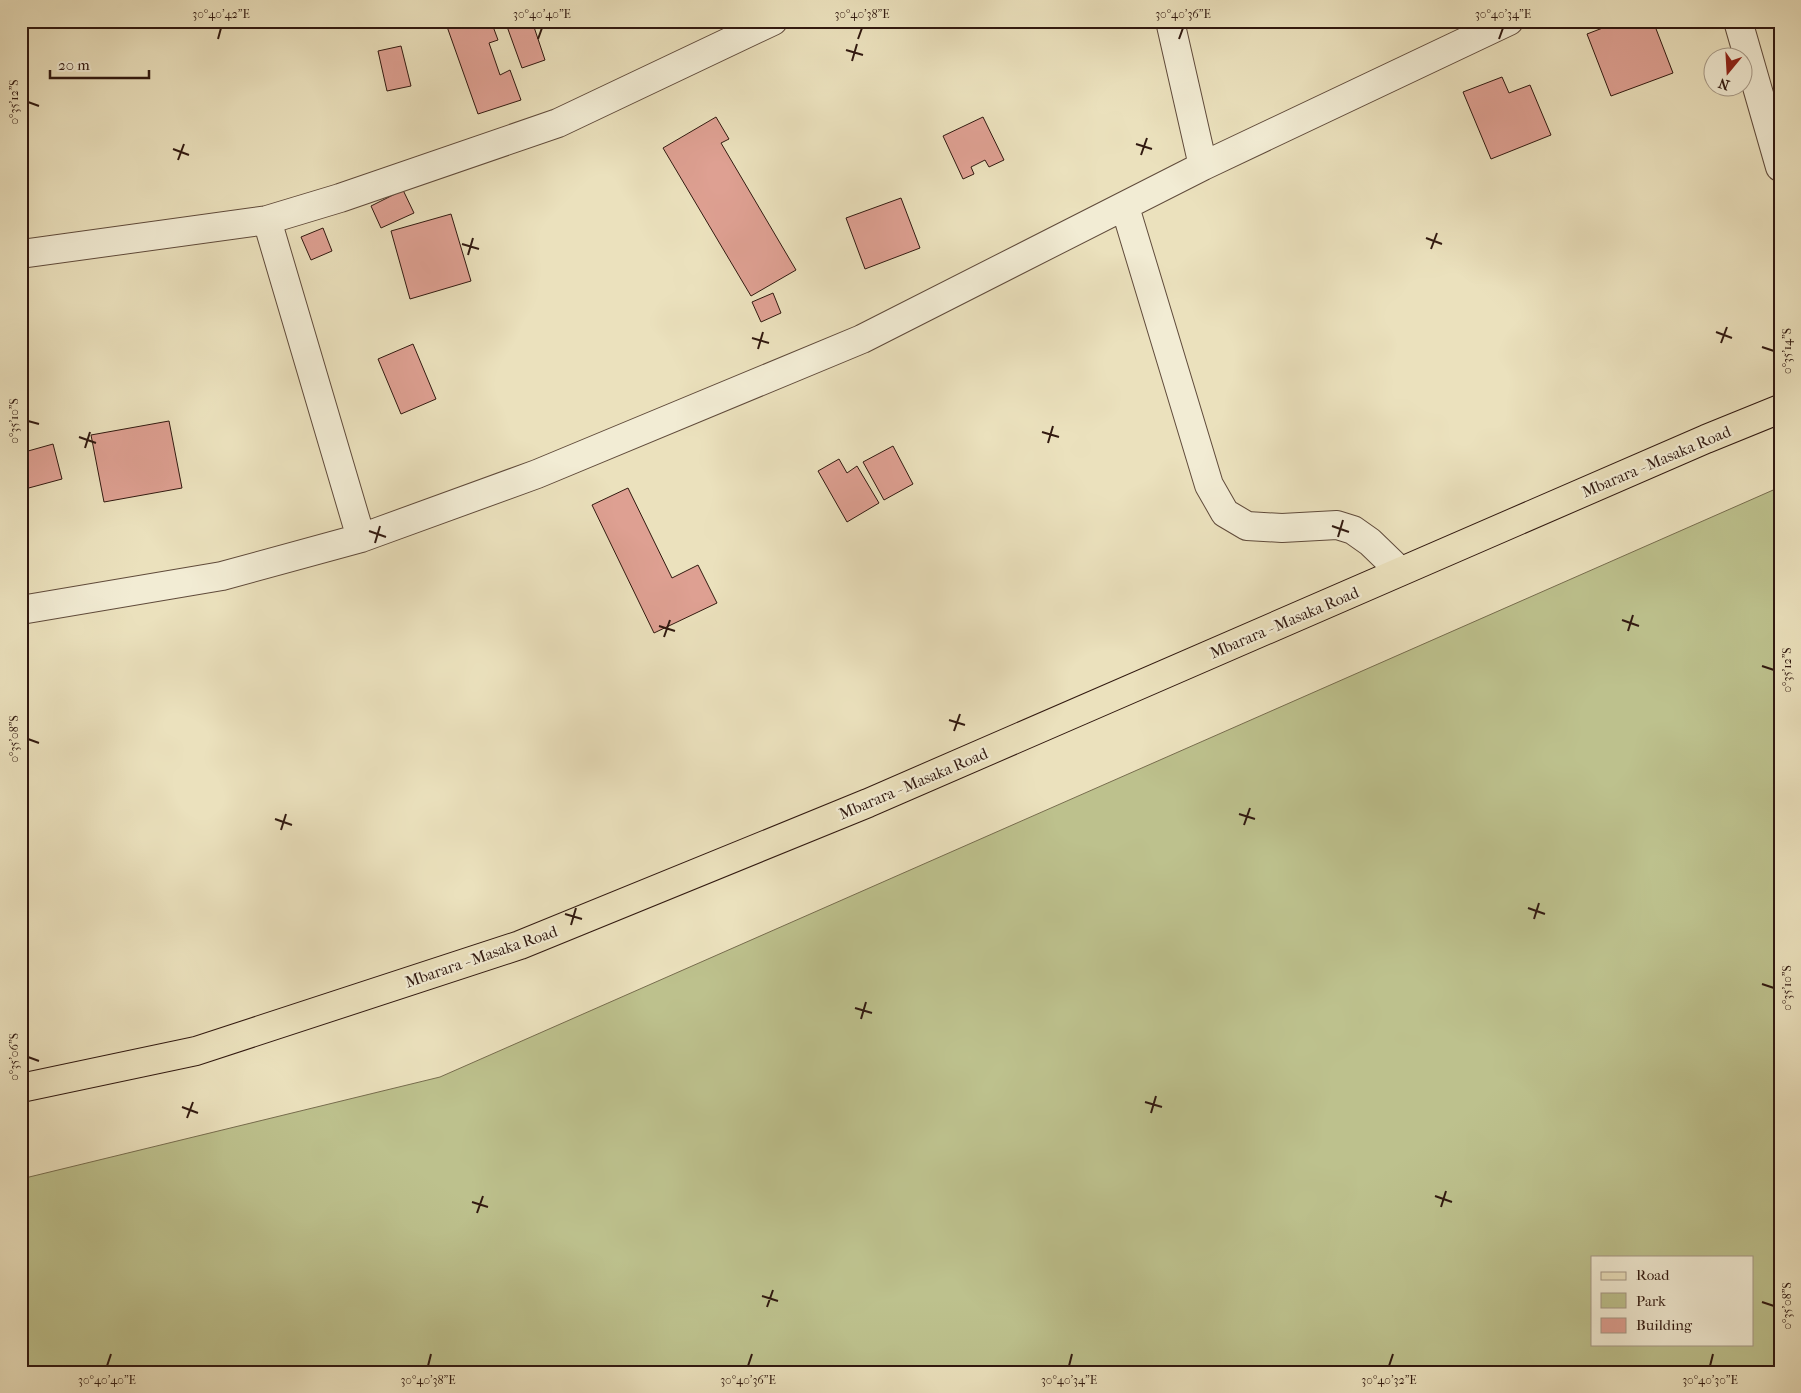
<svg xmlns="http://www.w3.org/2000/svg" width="1801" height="1393" font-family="'IM FELL French Canon',serif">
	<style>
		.green { fill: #bdc18d; stroke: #776d4e; fill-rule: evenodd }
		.building { fill: #dea092; stroke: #311910 }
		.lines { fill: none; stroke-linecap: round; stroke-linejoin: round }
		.minor-casing { stroke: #604b3b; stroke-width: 30 }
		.primary-casing { stroke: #311910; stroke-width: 30 }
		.minor { stroke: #f2ecd4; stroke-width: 28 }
		.primary { stroke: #ebe1bd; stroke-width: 28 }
		.ticks { fill: none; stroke: #311910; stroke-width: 2 }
		.labels { text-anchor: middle; stroke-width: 4.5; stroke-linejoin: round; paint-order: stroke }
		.street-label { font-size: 16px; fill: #311910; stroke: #f2ecd4 }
		.neatline { fill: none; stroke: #311910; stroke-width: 2 }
		.ticks-label { font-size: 12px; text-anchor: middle; fill: #311910 }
	</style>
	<rect width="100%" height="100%" fill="#ebe1bd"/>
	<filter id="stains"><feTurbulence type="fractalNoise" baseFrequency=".004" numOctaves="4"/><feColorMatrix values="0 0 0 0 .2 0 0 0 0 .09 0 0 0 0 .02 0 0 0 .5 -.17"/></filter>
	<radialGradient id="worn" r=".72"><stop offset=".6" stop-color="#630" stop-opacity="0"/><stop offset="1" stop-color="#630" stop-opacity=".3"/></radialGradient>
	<path class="green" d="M1780,487v885h-1759v-193l419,-102zM1592,1257h160v87h-160z"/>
	<path class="building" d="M445,21h46l7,19 -9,3 11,32 10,-5 11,30 -43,14z
		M505,21h27l13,39 -23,8z
		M1621,21h32l20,52 -62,23 -24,-62z
		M401,46l10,40 -24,5 -9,-40z
		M1502,77l7,16 21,-8 21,50 -60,24 -28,-67z
		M716,117l13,22 -8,4 75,127 -45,26 -88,-148z
		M983,117l21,43 -15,7 -4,-7 -14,7 3,7 -11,5 -20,-43z
		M403,190l11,23 -33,15 -10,-22z
		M901,198l19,50 -55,21 -19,-51z
		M451,214l20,67 -61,18 -19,-68z
		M323,228l9,23 -21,9 -10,-23z
		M773,293l8,20 -20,9 -9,-20z
		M413,344l23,55 -35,15 -23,-55z
		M169,421l13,67 -78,14 -13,-67z
		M53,444l9,35 -37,10 -4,-13v-23z
		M893,446l20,38 -29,16 -21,-38z
		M839,459l8,14 10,-7 22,37 -32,19 -29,-51z
		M628,488l44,90 26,-13 19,38 -63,30 -62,-128z"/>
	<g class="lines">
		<defs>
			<path id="minor" d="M1170,21l33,145
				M1738,21l42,146
				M1125,207l84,278 16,28 22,13 35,2 55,-3 16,5 17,12 30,29
				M267,220l94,318
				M21,254l246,-34 73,-22 218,-75 215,-102
				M21,610l201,-34 139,-38 176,-64 325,-135 341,-173 306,-145"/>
			<path id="primary" d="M21,1088l175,-37 324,-106 348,-142 838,-364 74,-30"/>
		</defs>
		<use href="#minor" class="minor-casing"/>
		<use href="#primary" class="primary-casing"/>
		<use href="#minor" class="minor"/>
		<use href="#primary" class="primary"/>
	</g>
	<path class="ticks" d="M218,39l3,-11M538,39l4,-11M858,39l4,-11M1179,39l4,-11M1499,39l4,-11M846,50l17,5M852,61l5,-17M28,102l11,4M1136,144l16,5M173,149l16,6M1141,155l6,-17M178,160l6,-16M1426,238l16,6M462,244l17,5M1431,249l6,-16M468,255l5,-17M1716,332l16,6M752,338l17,5M1721,343l6,-16M1762,347l12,4M758,349l5,-17M28,421l11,3M1042,432l17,5M79,437l17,6M1048,443l5,-17M85,448l5,-16M1332,526l17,6M369,531l17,6M1338,537l5,-17M375,543l5,-17M1622,620l17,6M659,626l16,5M1628,631l5,-16M664,637l6,-17M1762,666l12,4M949,720l16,5M954,731l6,-17M28,739l11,4M1239,814l16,5M275,819l17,6M1244,825l6,-17M281,830l5,-16M1528,908l17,6M565,914l17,5M1534,919l5,-16M571,925l5,-17M1762,984l12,4M855,1008l17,5M861,1019l5,-17M28,1057l11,4M1145,1102l17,5M182,1107l16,6M1151,1113l5,-17M187,1118l6,-16M1435,1196l17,6M472,1202l16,5M1441,1207l5,-16M477,1213l6,-17M762,1296l16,5M1762,1302l12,4M767,1307l6,-17M107,1366l4,-12M428,1366l3,-12M748,1366l4,-12M1069,1366l3,-12M1389,1366l4,-12M1710,1366l3,-12"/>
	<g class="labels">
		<g class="street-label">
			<text transform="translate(1656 461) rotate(-23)" y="6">Mbarara - Masaka Road</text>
			<text transform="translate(1284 622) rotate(-23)" y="6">Mbarara - Masaka Road</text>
			<text transform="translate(913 783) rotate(-23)" y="6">Mbarara - Masaka Road</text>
			<text transform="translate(481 956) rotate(-19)" y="6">Mbarara - Masaka Road</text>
		</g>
	</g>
	<rect width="1801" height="1393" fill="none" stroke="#ebe1bd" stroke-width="55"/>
	<rect x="1591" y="1256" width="162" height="90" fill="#f2ecd4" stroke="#a59886"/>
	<rect x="1601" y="1272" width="25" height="8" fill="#ebe1bd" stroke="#a59886"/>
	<text x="1636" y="1280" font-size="15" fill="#311910">Road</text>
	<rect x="1601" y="1293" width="25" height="15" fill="#bdc18d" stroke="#a59886"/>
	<text x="1636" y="1306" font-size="15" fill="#311910">Park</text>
	<rect x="1601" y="1318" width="25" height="15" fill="#dea092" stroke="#a59886"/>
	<text x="1636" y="1330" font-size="15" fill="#311910">Building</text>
	<g transform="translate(1728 72) rotate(198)"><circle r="24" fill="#f2ecd4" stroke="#a59886"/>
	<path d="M0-4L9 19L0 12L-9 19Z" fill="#8f2418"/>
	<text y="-8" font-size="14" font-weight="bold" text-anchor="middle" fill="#311910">N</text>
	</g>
	<path d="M50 70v8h99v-8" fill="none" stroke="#311910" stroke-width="2.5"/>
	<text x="58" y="70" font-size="15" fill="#311910" stroke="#f2ecd4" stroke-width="4" paint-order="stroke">20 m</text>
	<rect x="28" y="28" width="1746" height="1338" class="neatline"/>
	<g class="ticks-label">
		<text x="221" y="18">30°40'42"E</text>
		<text x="542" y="18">30°40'40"E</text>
		<text x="862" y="18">30°40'38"E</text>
		<text x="1183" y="18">30°40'36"E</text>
		<text x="1503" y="18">30°40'34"E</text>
		<text transform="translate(14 102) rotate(-90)" y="4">0°35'12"S</text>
		<text transform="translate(1787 351) rotate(-90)" y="4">0°35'14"S</text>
		<text transform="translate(14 421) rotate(-90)" y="4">0°35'10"S</text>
		<text transform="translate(1787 670) rotate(-90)" y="4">0°35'12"S</text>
		<text transform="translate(14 739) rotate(-90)" y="4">0°35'08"S</text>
		<text transform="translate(1787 988) rotate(-90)" y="4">0°35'10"S</text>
		<text transform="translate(14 1057) rotate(-90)" y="4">0°35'06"S</text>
		<text transform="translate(1787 1306) rotate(-90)" y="4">0°35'08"S</text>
		<text x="107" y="1384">30°40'40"E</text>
		<text x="428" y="1384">30°40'38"E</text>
		<text x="748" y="1384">30°40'36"E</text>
		<text x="1069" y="1384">30°40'34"E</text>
		<text x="1389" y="1384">30°40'32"E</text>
		<text x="1710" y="1384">30°40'30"E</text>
	</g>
	<rect width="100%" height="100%" filter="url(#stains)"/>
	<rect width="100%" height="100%" fill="url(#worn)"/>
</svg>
